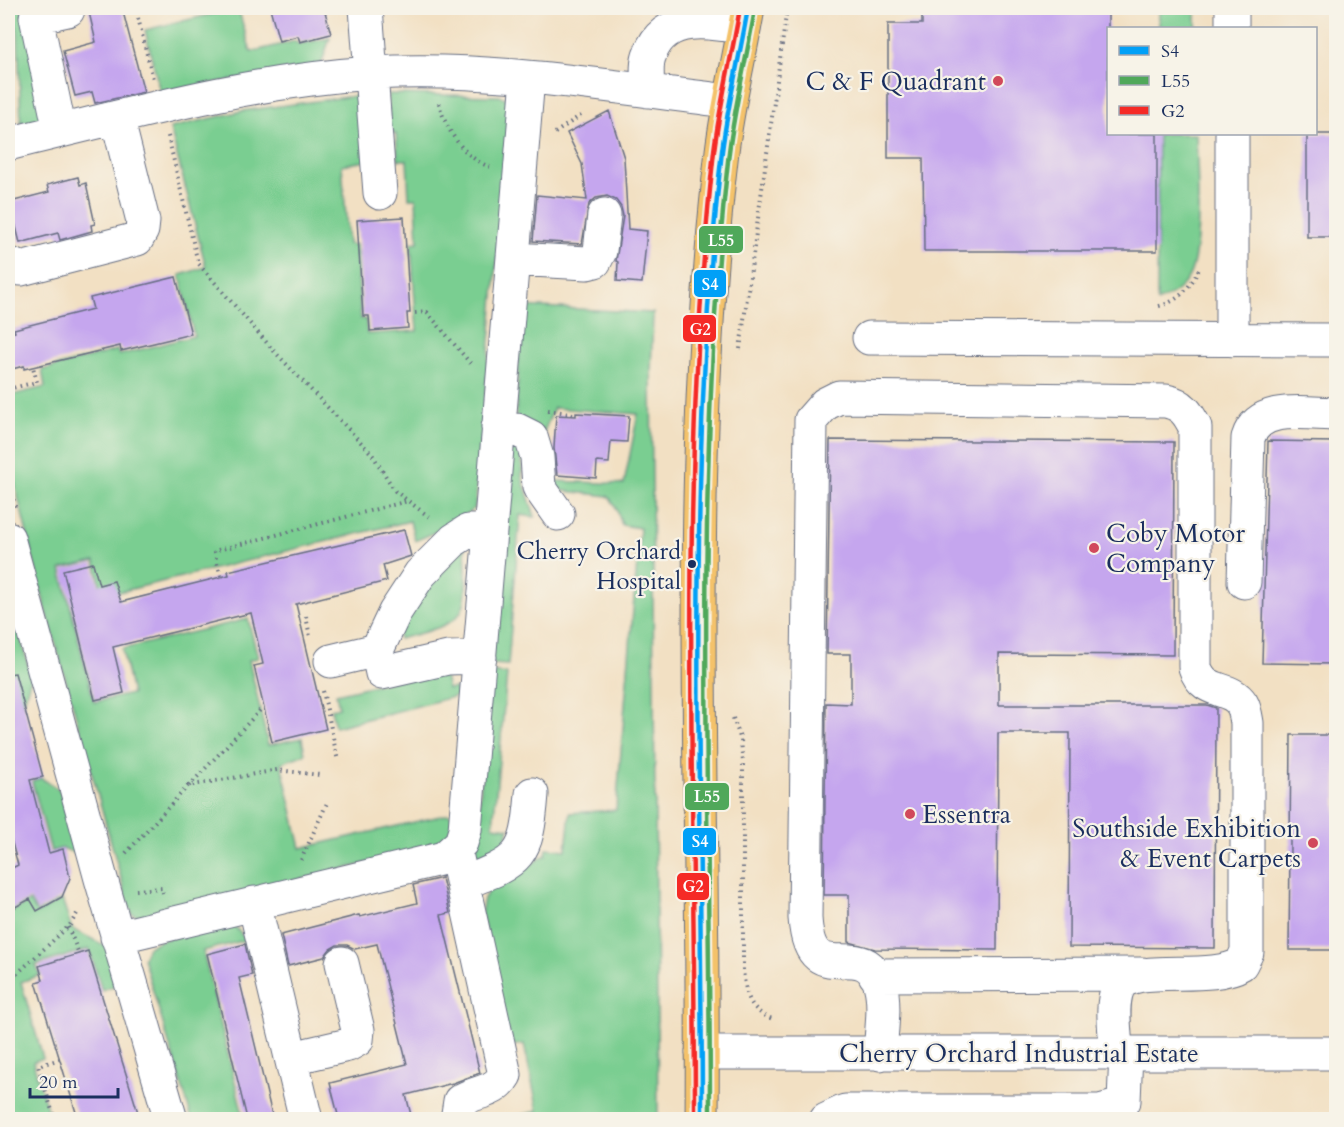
<svg xmlns="http://www.w3.org/2000/svg" width="1344" height="1127" font-family="Cardo,serif">
	<style>
		.green { fill: #7ace91; stroke: #4a7e78; stroke-width: 1.5 }
		.building { fill: #c5a6ee }
		.lines { fill: none; stroke-linecap: round; stroke-linejoin: round }
		.minor-casing { stroke: #666d81; stroke-width: 35 }
		.major-casing { stroke: #666d81; stroke-width: 35 }
		.path { stroke: #666d81; stroke-width: 4; stroke-dasharray: 1.5 4.5; stroke-linecap: butt }
		.minor { stroke: #fff; stroke-width: 33 }
		.major { stroke: #f4c26a; stroke-width: 33 }
		.bus-1-casing { stroke: #f7f3e8; stroke-width: 9 }
		.bus-2-casing { stroke: #f7f3e8; stroke-width: 9 }
		.bus-3-casing { stroke: #f7f3e8; stroke-width: 9 }
		.bus-1 { stroke: #01a0f7; stroke-width: 4.5 }
		.bus-2 { stroke: #50a85a; stroke-width: 4.5 }
		.bus-3 { stroke: #f52a26; stroke-width: 4.5 }
		.poi-dot { fill: #d1495b; stroke: #f7f3e8; stroke-width: 2 }
		.bus-dot { fill: #1b2f5e; stroke: #f7f3e8; stroke-width: 2 }
		.labels { text-anchor: middle; stroke-width: 4.5; stroke-linejoin: round; paint-order: stroke }
		.bus-label { font-size: 24px; fill: #1b2f5e; stroke: #f7f3e8; text-anchor: end }
		.poi-label { font-size: 26px; fill: #1b2f5e; stroke: #f7f3e8; text-anchor: end }
		.street-label { font-size: 26px; fill: #1b2f5e; stroke: #f7f3e8 }
		.line-badge { stroke: #f7f3e8; stroke-width: 2 }
		.badge-label { font-size: 16px; text-anchor: middle; font-weight: bold; fill: #fff }
	</style>
	<rect width="100%" height="100%" fill="#f7f3e8"/>
	<filter id="ink" filterUnits="userSpaceOnUse"><feTurbulence type="fractalNoise" baseFrequency=".0167" numOctaves="2"/><feDisplacementMap in="SourceGraphic" scale="12" xChannelSelector="R" yChannelSelector="G"/><feConvolveMatrix kernelMatrix="1 2 1 2 8 2 1 2 1" color-interpolation-filters="sRGB"/></filter>
	<filter id="wash" filterUnits="userSpaceOnUse"><feTurbulence type="fractalNoise" baseFrequency=".008" numOctaves="4" result="noise"/><feDisplacementMap in="SourceGraphic" scale="24" xChannelSelector="R" yChannelSelector="G"/><feGaussianBlur stdDeviation="1.35" result="paint"/><feColorMatrix in="noise" values="0 0 0 0 0 0 0 0 0 0 0 0 0 0 0 0 0 1.4 0 .05"/><feComposite in="paint" operator="in"/></filter>
	<g filter="url(#wash)">
		<rect width="100%" height="100%" fill="#f2e0c3"/>
		<path class="green" d="M13,8h11l23,109 -26,7 -3,-90z
			M238,8l13,44 44,-11 3,3 32,-6 -9,27 -161,27 -15,-62z
			M1159,8h37v20h-37z
			M388,94l112,2 8,3 3,6 -36,403 -26,18 -34,15 -5,-20 -307,75 -8,-35 -34,8 33,133 38,-8 -10,-45 126,-30 10,39 -9,2 19,85 34,-7 3,16 -24,9 20,85 148,-34 7,5 -4,13 -14,14 -296,72 -10,-4 -4,-11 -85,-305 -35,-141v-61l37,-9 -3,-17 75,-20 2,5 75,-19 -14,-61 26,-8 -36,-139 72,-17 119,-16 5,66 -24,4 6,79 8,1 5,74h5l1,15 50,-3 -6,-88 7,-1 -2,-44h-7l-2,-38h-9l-2,-26 -7,-4z
			M1158,134h38c1,34 7,114 -7,142 -7,14 -19,20 -32,26z
			M521,306l132,7 -2,60 7,746h-140l-1,-3 21,-5 -14,-67 -14,2 -29,-133 3,-15 6,-9 56,-34 1,-7 19,2 4,-37 46,-3 24,-282 -18,-3 -7,-20 -7,-9 -44,-5 -7,-4 -1,-6 68,3 14,-70 -84,-6 -11,26 -27,-17z
			M510,444l7,1 5,10v22l13,40 -15,-2 -12,150 -17,-1z
			M465,545c2,73 8,75 -66,94l-3,-12z
			M8,617l11,13 12,48 -9,30 -9,3 -5,-20z
			M443,669l5,20 7,-1 2,8 -122,31 -4,-18 8,-2 -3,-13z
			M491,672l16,2 -14,152 16,2c-4,19 -14,29 -34,27z
			M41,778l19,12 18,65 -15,-7 -12,3 -19,-70z
			M62,899l10,30 36,18 11,37 -17,6 -13,-41 -53,16 4,10 -19,7 22,76 -10,4 17,57h-42v-206l22,-12 7,12z
			M232,923l14,17 -43,11 41,168h-52l-49,-161 5,-11 11,-6z"/>
		<g id="blocks">
			<path class="building" d="M88,8h34l22,84 -49,11 -3,-11 -17,4 -12,-45 33,-9z
				M270,8h54l7,26 -31,8 -2,-6 -19,5z
				M922,8h186v126h49v117h-233l-1,-93h-35v-134h34z
				M609,111l15,47 4,71 19,2 -5,52 -25,-2 1,-19 -2,-1 7,-45 -2,-9 -5,-7 -9,-4 -11,2 -7,6 -7,40 -49,-3 4,-46 50,5 -5,-36 -15,-31z
				M1307,134h29v103h-29z
				M78,177l2,8 6,-2 9,41 -4,1 1,6 -32,9 -2,-7 -38,10 -10,-41 39,-10 -2,-7z
				M404,217l6,96h-3l1,15 -38,3 -1,-15h-6l-6,-96z
				M176,277l15,57 -70,17 -1,-5 -96,23v-3l-16,4v-36l7,-2 -1,-3 79,-20 -3,-11z
				M576,413l53,3 -2,26 -16,-1 -2,22 -12,-1 -1,16 -39,-3 -3,-27 2,-33 20,1z
				M830,440l344,2 -1,213 -174,-1v51h208l9,3 -1,240 -146,-1 1,-214h-72l-1,217 -122,-1 -26,-7v-47h-25l2,-192 25,1v-50h-24z
				M1268,441l68,1v222l-74,-1z
				M404,530l7,26 -28,9 4,16 -91,23 30,125 -54,13 -18,-76 9,-2 -12,-51 -138,34 11,46 -29,7 -32,-130 30,-7 6,22 15,-4 7,21 108,-27 -1,-4z
				M15,673l28,104 -13,3 19,73 14,-4 7,29 -8,19 -25,14 -7,-12 -22,12v-41l10,-5 -10,-37v-154z
				M1291,735h45v215h-47z
				M442,878l8,35 -9,2 39,158 -27,10 -47,12 6,24h-73l-9,-36 77,-19 -30,-120 -22,5 -8,-4h-10l-7,4 -6,8 -36,9 -7,-31 78,-20 1,2 57,-14 -4,-18z
				M245,944l7,31 -13,3 34,141h-26l-40,-165z
				M88,951l52,168h-62l-42,-137 7,-2 -4,-14z"/>
		</g>
	</g>
	<g filter="url(#ink)">
		<use href="#blocks" fill-opacity="0" stroke="#666d81" stroke-width="1.5"/>
		<g class="lines">
			<defs>
				<path id="minor" d="M366,8l14,185
					M1232,28v-20
					M648,91c0,-12 -3,-26 2,-37 15,-41 61,-32 94,-26
					M60,131l-24,-114 32,-7
					M8,144c120,-29 239,-63 364,-71 119,-7 239,14 356,28
					M513,259l74,4 8,-2 5,-10 4,-36
					M8,263l13,6 116,-30 5,-9 1,-9 -26,-104
					M869,338l467,2
					M1232,340v-206
					M498,427l19,3 14,7 6,20 2,30 19,27
					M8,538l93,341 70,241
					M1244,582l4,-144c11,-35 60,-24 88,-24
					M480,657l-32,1 -66,15 -5,-23 18,-38 25,-38 34,-34 14,-9h20
					M331,661l46,-11
					M455,849l50,226c-11,19 -28,15 -45,26l-3,19
					M463,883c58,-22 64,-26 69,-89
					M254,903l52,217
					M117,937l327,-79 17,-15 4,-13 63,-752
					M875,975l267,-1
					M702,1053h634
					M880,1054c1,-21 6,-50 0,-70 -18,-52 -70,12 -75,-66l6,-498 14,-16 14,-7 327,4c16,3 22,12 29,26v240c9,29 34,17 47,37 3,5 4,13 5,19v229l-6,12c-31,19 -112,-2 -123,24 -8,18 -2,46 -2,65
					M292,1058l56,-13 9,-5 1,-10 -16,-67
					M826,1120l19,-9h255l15,-4 9,-6 2,-48"/>
				<path id="major" d="M702,1120c3,-323 -18,-647 20,-969 6,-49 18,-95 26,-143"/>
			</defs>
			<use href="#minor" class="minor-casing"/>
			<use href="#major" class="major-casing"/>
			<path class="path" d="M138,18l15,61
				M439,103c6,26 25,55 51,64
				M12,110v-43
				M555,133l26,-18
				M168,136l30,127 75,87 99,104 23,37 37,28
				M1159,306c21,-5 32,-20 41,-39
				M415,313l12,-1 44,52
				M740,349l47,-341
				M8,389l29,-7 -4,-15
				M548,410l26,4
				M8,476l8,34
				M221,576l-7,-25 194,-50
				M306,616l4,21
				M323,691l15,70
				M733,718l8,22 2,22v208c3,26 6,41 32,50
				M189,786l74,-79
				M126,853l62,-67 89,-16 43,5
				M301,860l26,-57
				M136,890l26,-2 1,5
				M68,927l11,27
				M8,982l62,-57 8,-13
				M55,1120l-17,-54 22,-7"/>
			<use href="#minor" class="minor"/>
			<use href="#major" class="major"/>
			<defs>
				<path id="bus-1" d="M702,1120c0,-323 -17,-648 20,-969 6,-48 18,-95 26,-143"/>
				<path id="bus-2" d="M710,1120c0,-323 -17,-647 19,-968 6,-48 18,-95 26,-143"/>
				<path id="bus-3" d="M695,1120c0,-323 -17,-648 19,-969 6,-48 18,-96 26,-143"/>
			</defs>
			<use href="#bus-1" class="bus-1-casing"/>
			<use href="#bus-2" class="bus-2-casing"/>
			<use href="#bus-3" class="bus-3-casing"/>
			<use href="#bus-1" class="bus-1"/>
			<use href="#bus-2" class="bus-2"/>
			<use href="#bus-3" class="bus-3"/>
		</g>
	</g>
	<g class="poi-dot">
		<circle cx="998" cy="81" r="6"/>
		<circle cx="1094" cy="548" r="6"/>
		<circle cx="910" cy="814" r="6"/>
		<circle cx="1313" cy="843" r="6"/>
	</g>
	<circle class="bus-dot" cx="692" cy="564" r="5"/>
	<g class="labels">
		<g class="bus-label">
			<text x="681" y="559">Cherry Orchard<tspan x="681" dy="30">Hospital</tspan></text>
		</g>
		<g class="poi-label">
			<text x="986" y="90">C &amp; F Quadrant</text>
			<text x="1106" y="542" text-anchor="start">Coby Motor<tspan x="1106" dy="30">Company</tspan></text>
			<text x="922" y="823" text-anchor="start">Essentra</text>
			<text x="1301" y="837">Southside Exhibition<tspan x="1301" dy="30">&amp; Event Carpets</tspan></text>
		</g>
		<g class="street-label">
			<text x="1019" y="1062">Cherry Orchard Industrial Estate</text>
		</g>
	</g>
	<g class="line-badge">
		<rect x="698" y="225" width="46" height="29" rx="6" fill="#50a85a"/>
		<rect x="693" y="269" width="34" height="29" rx="6" fill="#01a0f7"/>
		<rect x="682" y="314" width="35" height="29" rx="6" fill="#f52a26"/>
		<rect x="684" y="782" width="46" height="29" rx="6" fill="#50a85a"/>
		<rect x="682" y="827" width="35" height="29" rx="6" fill="#01a0f7"/>
		<rect x="676" y="872" width="34" height="29" rx="6" fill="#f52a26"/>
	</g>
	<g class="badge-label">
		<text x="721" y="246">L55</text>
		<text x="710" y="290">S4</text>
		<text x="700" y="335">G2</text>
		<text x="707" y="802">L55</text>
		<text x="700" y="847">S4</text>
		<text x="693" y="892">G2</text>
	</g>
	<rect width="1344" height="1127" fill="none" stroke="#f7f3e8" stroke-width="30"/>
	<rect x="1107" y="27" width="210" height="108" fill="#f7f3e8" stroke="#9fa5b1" stroke-width="1.5"/>
	<rect x="1119" y="46" width="30" height="9" fill="#01a0f7" stroke="#9fa5b1" stroke-width="1.5"/>
	<text x="1161" y="57" font-size="18" fill="#1b2f5e">S4</text>
	<rect x="1119" y="76" width="30" height="9" fill="#50a85a" stroke="#9fa5b1" stroke-width="1.5"/>
	<text x="1161" y="87" font-size="18" fill="#1b2f5e">L55</text>
	<rect x="1119" y="106" width="30" height="9" fill="#f52a26" stroke="#9fa5b1" stroke-width="1.5"/>
	<text x="1161" y="117" font-size="18" fill="#1b2f5e">G2</text>
	<path d="M30 1088v9h88v-9" fill="none" stroke="#1b2f5e" stroke-width="3"/>
	<text x="39" y="1088" font-size="18" fill="#1b2f5e" stroke="#f7f3e8" stroke-width="4.5" paint-order="stroke">20 m</text>
</svg>
